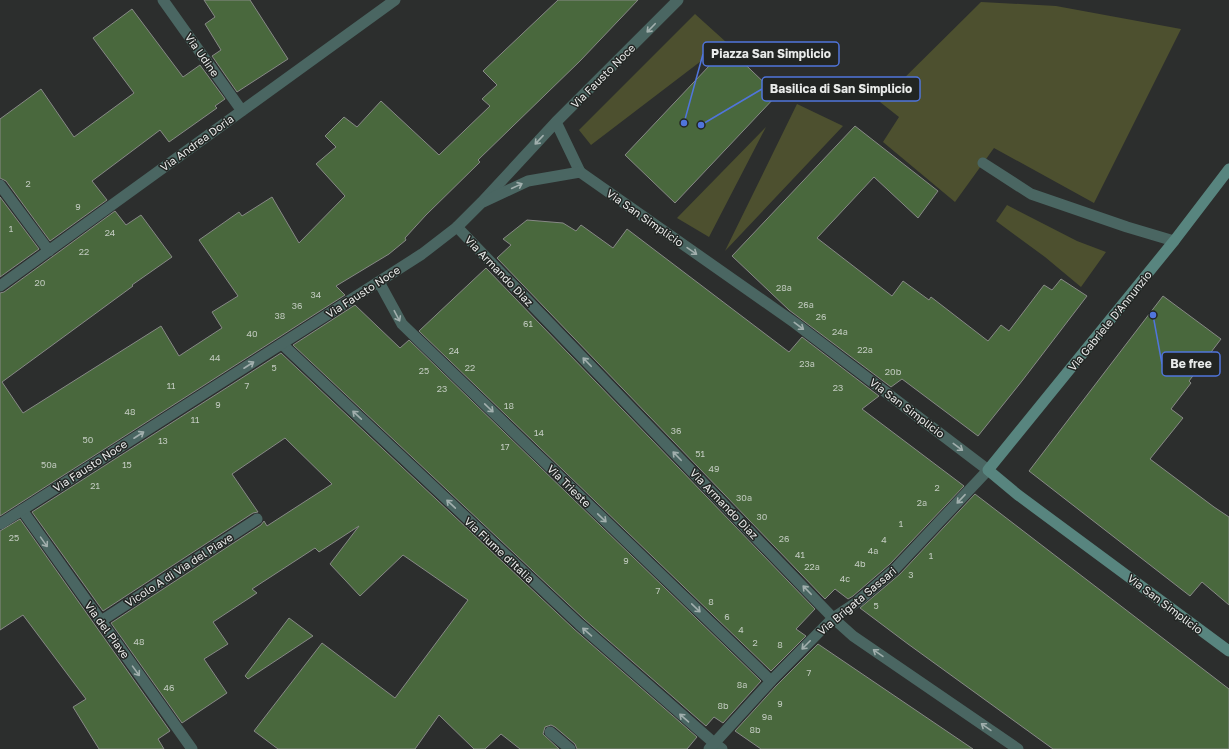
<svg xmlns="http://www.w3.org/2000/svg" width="1229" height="749" font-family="'Golos Text',sans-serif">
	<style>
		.green { fill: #4d502f }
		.building { fill: #49683d; stroke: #878986 }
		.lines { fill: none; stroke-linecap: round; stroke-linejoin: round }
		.service { stroke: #4a6662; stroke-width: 11 }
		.minor { stroke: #4a6662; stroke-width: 11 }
		.tertiary { stroke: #4a6662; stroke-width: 11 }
		.secondary { stroke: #58857f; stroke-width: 11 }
		.oneway { stroke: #a1afad }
		.labels { text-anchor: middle; stroke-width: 3; stroke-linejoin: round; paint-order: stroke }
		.number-label { font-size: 9px; fill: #c1cabf }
		.street-label { font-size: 11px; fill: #e9ebea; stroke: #222523 }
		.leader { fill: none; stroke: #5075dc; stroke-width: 1.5 }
		.callout-dot { fill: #5075dc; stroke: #222523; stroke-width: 1.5 }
		.callout { fill: #222523; stroke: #5075dc; stroke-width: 1.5 }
		.callout-label { font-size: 12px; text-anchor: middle; font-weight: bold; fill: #e9ebea }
	</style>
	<rect width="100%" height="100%" fill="#2c2e2d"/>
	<path class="green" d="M981,2l75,4 125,23 -87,174 -100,-55 -39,54 -72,-60 16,-25 -19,-15z
		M695,14l31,28 -135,103 -12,-15z
		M797,104l46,22 -118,125z
		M766,127l-57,110 -32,-19z
		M1007,205l70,36 29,11 -25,35 -36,-30 -49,-36z"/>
	<path class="building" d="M204,0h46l38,59 -51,33 -25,-36 9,-6 -16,-26 10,-7z
		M558,0h80l-58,61 -102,99 2,2 -54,53 -21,23 1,2 -17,14 -53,32 9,9 -345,221v-223l4,-1 111,-81 11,14 15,-10 31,42 -40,28 1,1 -131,96 21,31 138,-87 18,30 43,-28 -10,-16 26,-16 -39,-56 40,-28 3,4 30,-19 27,46 46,-47 -29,-32 20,-17 -11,-11 19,-19 13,10 24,-26 58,54 51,-49 -8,-7 15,-14 -14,-14z
		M132,9l51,68 17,-12 25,34 -10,7 2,2 -48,34 -9,-12 -68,51 15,19 -57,41 -44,-60 -6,-3v-59l41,-30 33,48 60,-44 -41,-55z
		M727,47l50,48 -102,108 -50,-48z
		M855,126l83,65 -20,27 -44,-41 -57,61 75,58 11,-15 26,19 2,-3 57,44 13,-16 8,6 35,-46 8,5 9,-11 26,17 -65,85 -44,55 -76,-57 -11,8 -102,-77 -57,-54z
		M0,197l39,52 -39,28z
		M527,220l36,3 13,8 5,-6 32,23 14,-19 162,123 13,-15 77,59 -17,13 102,77 -74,78 -37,32 -5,3 -13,-10 -10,10 -328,-341 14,-13 -8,-6z
		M486,268l329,341 -19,20 10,7 -35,35 -352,-340z
		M1163,296l58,43 -32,42 2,2 -20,26 12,9 -33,41 64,48 15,10v88l-27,-23 -12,14 -161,-125z
		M355,305l45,43 9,-8 352,341 -38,42 -9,-6 -8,9 -122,-107 -291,-274z
		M281,353l293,276 123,108 -10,12h-110l-2,-5 -20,-17 -4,-2 -6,2 -2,7 16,15h-39l-19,-15 -16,15h-11l-35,-34 -24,34h-137l-24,-18 68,-88 73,55 73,-98 -65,-45 -43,41 -30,-32 29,-38 -40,26 -4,-4 -63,41 5,4 -44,29 15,22 -24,15 23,34 -45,30 -71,-100 150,-98 3,-4 3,5 65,-42 -47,-46 -53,36 26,38 -5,1 -150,98 -71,-99z
		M975,494l254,195v60h-176l-145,-105 -48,-36 40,-34z
		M20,519l150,212 -12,8 6,10h-65l-26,-42 13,-8 -63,-84 -23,15v-99z
		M289,618l24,18 -65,43 -3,-3z
		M818,644l155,105h-212l-26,-18 41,-45z"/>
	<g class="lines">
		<path class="service" d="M983,163l48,31 96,33 47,14"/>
		<path class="minor" d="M163,0l79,111
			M556,122l24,50
			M0,185l49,66
			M482,202l74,-80 122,-122
			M457,227l376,391 20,18 165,113
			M379,282l23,42 369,357
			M0,286l395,-286
			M282,344l297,280 135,119 8,6
			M22,510l170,239
			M101,621l156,-102
			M550,732l20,17"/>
		<path class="tertiary" d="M0,524l422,-270 35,-27 24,-24 47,-22 52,-9 215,151 193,147 -93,99 -38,33 -24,16 -62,63 -62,68"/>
		<path class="secondary" d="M1229,169l-55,72 -186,229 30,25 211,156"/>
	</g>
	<defs><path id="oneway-shaft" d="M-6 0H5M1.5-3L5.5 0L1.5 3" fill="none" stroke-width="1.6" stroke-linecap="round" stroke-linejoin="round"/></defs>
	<g class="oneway">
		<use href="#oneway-shaft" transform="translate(651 28) rotate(134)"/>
		<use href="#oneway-shaft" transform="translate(539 140) rotate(133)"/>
		<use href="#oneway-shaft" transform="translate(517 186) rotate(-25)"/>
		<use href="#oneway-shaft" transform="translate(692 251) rotate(35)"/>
		<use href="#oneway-shaft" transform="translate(397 316) rotate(62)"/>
		<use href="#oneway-shaft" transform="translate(799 326) rotate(37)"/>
		<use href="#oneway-shaft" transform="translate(587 362) rotate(-134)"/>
		<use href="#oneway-shaft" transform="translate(249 365) rotate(-33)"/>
		<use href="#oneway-shaft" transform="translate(489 408) rotate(44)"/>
		<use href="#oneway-shaft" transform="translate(357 415) rotate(-137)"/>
		<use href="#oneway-shaft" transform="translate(139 435) rotate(-33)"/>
		<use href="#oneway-shaft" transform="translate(958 447) rotate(37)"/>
		<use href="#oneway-shaft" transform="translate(677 456) rotate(-134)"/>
		<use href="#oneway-shaft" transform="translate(961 499) rotate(133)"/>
		<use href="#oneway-shaft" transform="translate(451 504) rotate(-137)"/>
		<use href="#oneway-shaft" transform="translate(602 518) rotate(44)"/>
		<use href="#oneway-shaft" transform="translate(44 542) rotate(55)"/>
		<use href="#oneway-shaft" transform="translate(807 590) rotate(-134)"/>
		<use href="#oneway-shaft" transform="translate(696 608) rotate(44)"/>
		<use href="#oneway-shaft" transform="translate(587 632) rotate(-139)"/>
		<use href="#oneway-shaft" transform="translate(806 645) rotate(135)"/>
		<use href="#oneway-shaft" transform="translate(878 653) rotate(-145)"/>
		<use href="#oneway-shaft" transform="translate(136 671) rotate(54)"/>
		<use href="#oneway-shaft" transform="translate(684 718) rotate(-139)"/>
		<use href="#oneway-shaft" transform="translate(986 727) rotate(-145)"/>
	</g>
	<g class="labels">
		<g class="number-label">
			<text x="28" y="187">2</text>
			<text x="78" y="210">9</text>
			<text x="11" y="232">1</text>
			<text x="110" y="236">24</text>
			<text x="84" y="255">22</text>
			<text x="40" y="286">20</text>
			<text x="784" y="291">28a</text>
			<text x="316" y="298">34</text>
			<text x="806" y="308">26a</text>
			<text x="297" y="309">36</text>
			<text x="280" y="319">38</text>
			<text x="821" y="320">26</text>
			<text x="528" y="327">61</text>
			<text x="840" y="335">24a</text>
			<text x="252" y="337">40</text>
			<text x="865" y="353">22a</text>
			<text x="454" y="354">24</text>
			<text x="215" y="361">44</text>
			<text x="807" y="367">23a</text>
			<text x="274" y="371">5</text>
			<text x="470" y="371">22</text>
			<text x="424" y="374">25</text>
			<text x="893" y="375">20b</text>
			<text x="171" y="389">11</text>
			<text x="247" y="389">7</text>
			<text x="838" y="391">23</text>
			<text x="442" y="392">23</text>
			<text x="218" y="408">9</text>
			<text x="509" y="409">18</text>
			<text x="130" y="415">48</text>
			<text x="195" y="423">11</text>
			<text x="676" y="434">36</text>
			<text x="539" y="436">14</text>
			<text x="88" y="443">50</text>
			<text x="163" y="444">13</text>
			<text x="505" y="450">17</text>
			<text x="700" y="457">51</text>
			<text x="49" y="468">50a</text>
			<text x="127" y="468">15</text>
			<text x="714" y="472">49</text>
			<text x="95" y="489">21</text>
			<text x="937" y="491">2</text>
			<text x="744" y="501">30a</text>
			<text x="922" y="506">2a</text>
			<text x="762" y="520">30</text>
			<text x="901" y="527">1</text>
			<text x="14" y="541">25</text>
			<text x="784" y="542">26</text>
			<text x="884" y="543">4</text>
			<text x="873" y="554">4a</text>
			<text x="800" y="558">41</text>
			<text x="931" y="559">1</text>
			<text x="626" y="564">9</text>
			<text x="860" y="567">4b</text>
			<text x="812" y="570">22a</text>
			<text x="911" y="578">3</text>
			<text x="845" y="582">4c</text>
			<text x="658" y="594">7</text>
			<text x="711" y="605">8</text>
			<text x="876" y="609">5</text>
			<text x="727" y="620">6</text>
			<text x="741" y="633">4</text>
			<text x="139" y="645">48</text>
			<text x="755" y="646">2</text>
			<text x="780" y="648">8</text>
			<text x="809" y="676">7</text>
			<text x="742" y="688">8a</text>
			<text x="169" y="691">46</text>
			<text x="780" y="707">9</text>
			<text x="723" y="709">8b</text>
			<text x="767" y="720">9a</text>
			<text x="755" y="733">8b</text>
		</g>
		<g class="street-label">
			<text transform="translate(202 55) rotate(55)" y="4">Via Udine</text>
			<text transform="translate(603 76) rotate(-45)" y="4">Via Fausto Noce</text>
			<text transform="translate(197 143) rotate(-36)" y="4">Via Andrea Doria</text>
			<text transform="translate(645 218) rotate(35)" y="4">Via San Simplicio</text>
			<text transform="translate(499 271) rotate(46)" y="4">Via Armando Diaz</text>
			<text transform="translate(363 292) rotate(-33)" y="4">Via Fausto Noce</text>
			<text transform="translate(1110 321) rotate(-51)" y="4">Via Gabriele D'Annunzio</text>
			<text transform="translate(907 408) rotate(37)" y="4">Via San Simplicio</text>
			<text transform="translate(90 466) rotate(-33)" y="4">Via Fausto Noce</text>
			<text transform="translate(569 486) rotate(44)" y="4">Via Trieste</text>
			<text transform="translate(724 504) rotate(46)" y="4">Via Armando Diaz</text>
			<text transform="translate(499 550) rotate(43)" y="4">Via Fiume d'Italia</text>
			<text transform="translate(179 570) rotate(-33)" y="4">Vicolo A di Via del Piave</text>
			<text transform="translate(857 601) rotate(-40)" y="4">Via Brigata Sassari</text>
			<text transform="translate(1165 604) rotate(37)" y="4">Via San Simplicio</text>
			<text transform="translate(107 630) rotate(54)" y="4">Via del Piave</text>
		</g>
	</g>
	<path class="leader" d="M684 123L703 54M701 125L762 89M1153 315L1162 364"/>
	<g class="callout-dot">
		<circle cx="684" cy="123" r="4"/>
		<circle cx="701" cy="125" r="4"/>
		<circle cx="1153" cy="315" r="4"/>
	</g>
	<g class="callout">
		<rect x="703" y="42" width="136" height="24" rx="4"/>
		<rect x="762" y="77" width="158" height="24" rx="4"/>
		<rect x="1162" y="352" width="58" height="24" rx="4"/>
	</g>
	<g class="callout-label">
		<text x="771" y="58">Piazza San Simplicio</text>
		<text x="841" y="93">Basilica di San Simplicio</text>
		<text x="1191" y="368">Be free</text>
	</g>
</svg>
